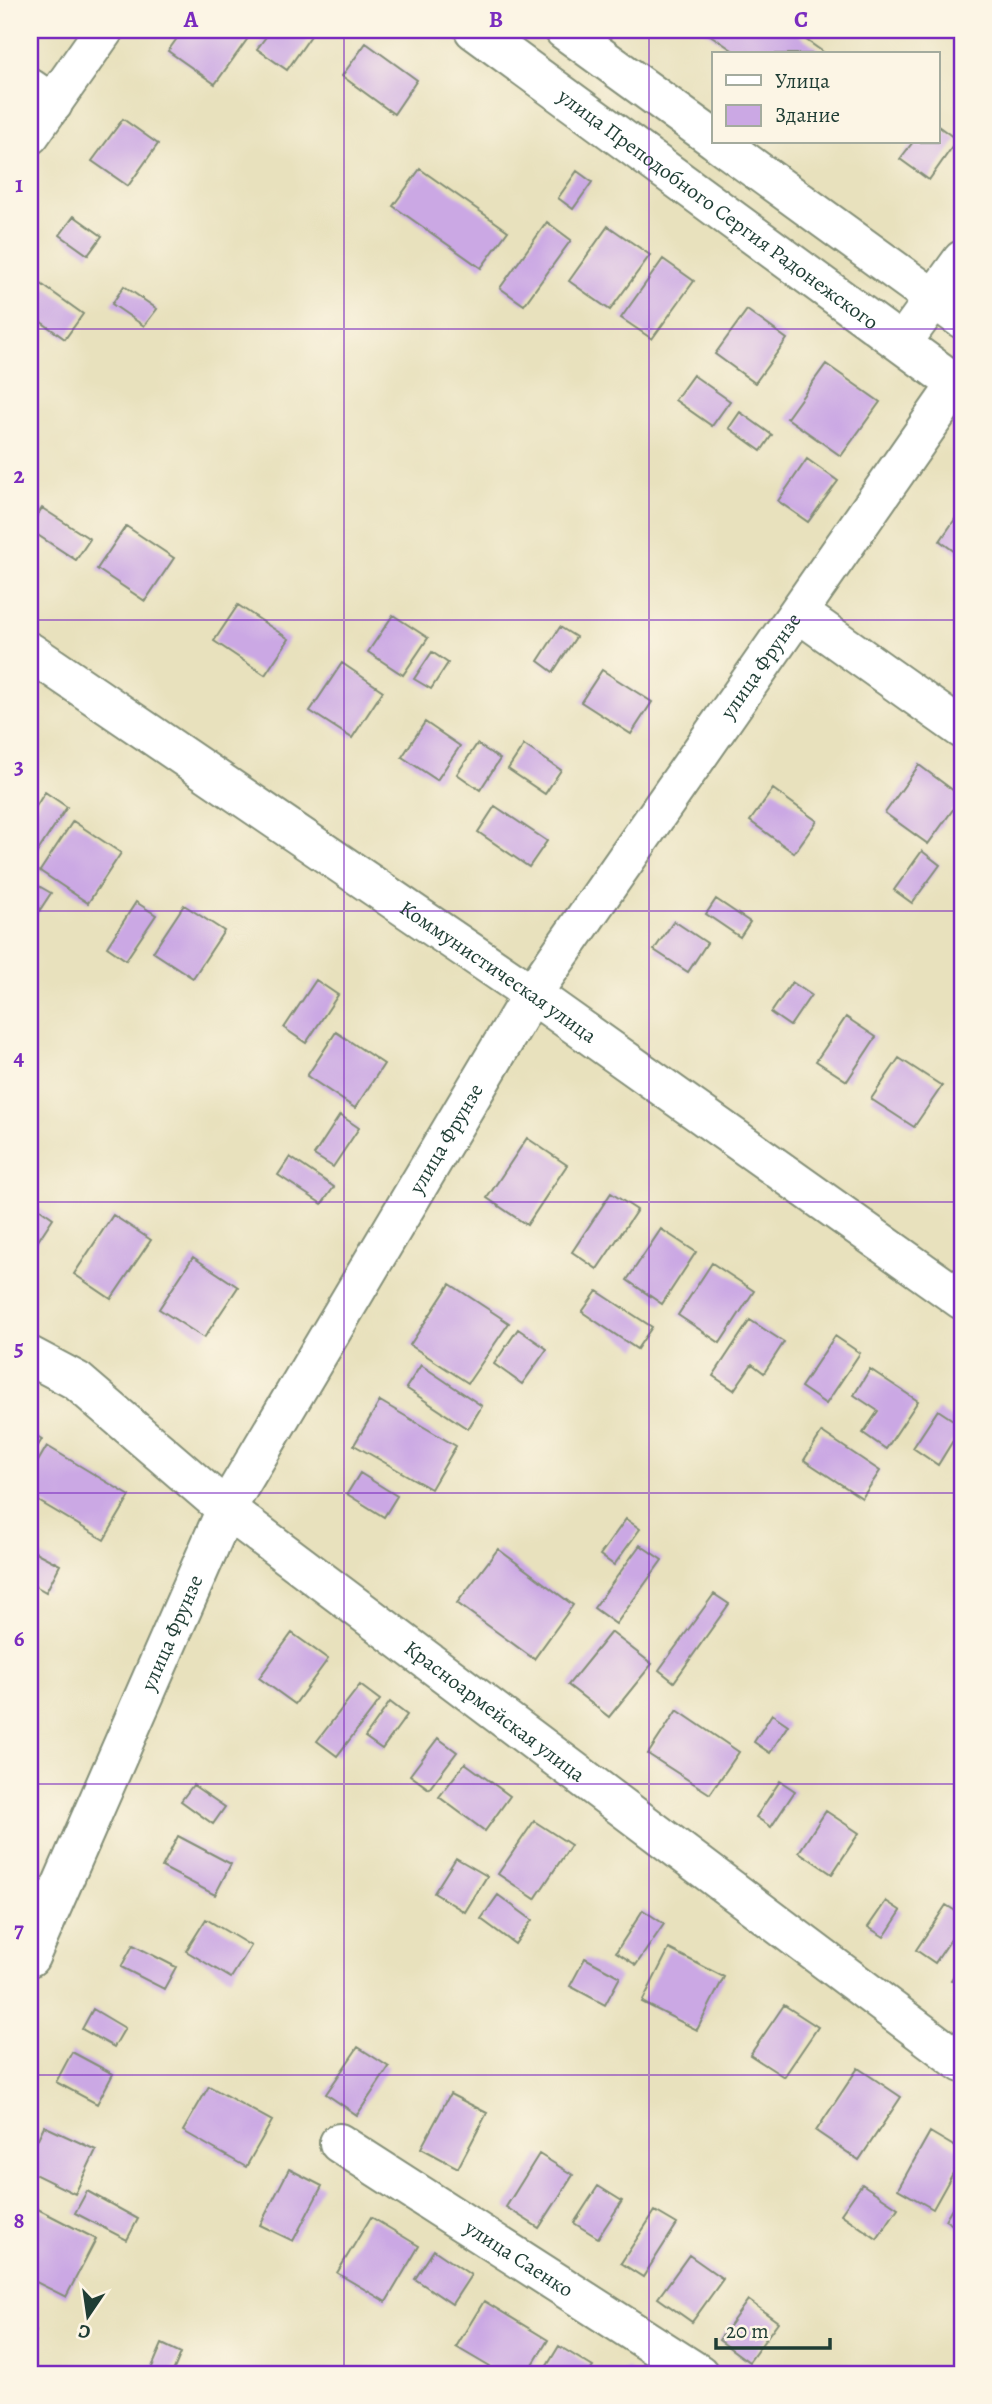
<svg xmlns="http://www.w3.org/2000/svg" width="992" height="2404" font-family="Alegreya,serif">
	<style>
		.building { fill: #cba8e4 }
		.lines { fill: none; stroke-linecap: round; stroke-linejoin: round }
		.street-casing { stroke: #848f78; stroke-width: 42 }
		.secondary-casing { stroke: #848f78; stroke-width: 42 }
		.street { stroke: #fff; stroke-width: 38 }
		.secondary { stroke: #fff; stroke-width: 38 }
		.grid { fill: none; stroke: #7b2cbf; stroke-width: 2; stroke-opacity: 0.55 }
		.labels { text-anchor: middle; stroke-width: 5; stroke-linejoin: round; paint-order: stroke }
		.street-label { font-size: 21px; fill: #1f3d34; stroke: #fcf5e5 }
		.neatline { fill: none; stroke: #7b2cbf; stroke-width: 2.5 }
		.grid-label { font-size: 23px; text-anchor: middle; font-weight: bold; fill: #7b2cbf }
	</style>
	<rect width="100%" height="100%" fill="#fcf5e5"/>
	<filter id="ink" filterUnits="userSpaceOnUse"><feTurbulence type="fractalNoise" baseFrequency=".0143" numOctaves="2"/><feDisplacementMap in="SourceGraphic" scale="14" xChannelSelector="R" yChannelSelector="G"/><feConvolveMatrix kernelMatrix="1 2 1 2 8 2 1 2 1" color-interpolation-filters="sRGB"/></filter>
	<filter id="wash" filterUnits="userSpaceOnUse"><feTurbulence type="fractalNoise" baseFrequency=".00686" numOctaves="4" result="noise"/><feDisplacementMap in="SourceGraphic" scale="28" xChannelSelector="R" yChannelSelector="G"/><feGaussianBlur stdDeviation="1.57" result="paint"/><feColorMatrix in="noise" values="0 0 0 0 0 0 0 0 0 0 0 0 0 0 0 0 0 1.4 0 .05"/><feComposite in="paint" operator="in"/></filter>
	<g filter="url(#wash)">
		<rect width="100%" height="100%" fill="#e8e1bd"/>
		<g id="blocks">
			<path class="building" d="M183,30h62l6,4 -36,50 -47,-33z
				M271,30h44l-28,40 -30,-21z
				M703,30h89l34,24h-88z
				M366,43l51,37 -23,34 -52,-38z
				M123,119l35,25 -30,42 -36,-25z
				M938,126l19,14 -28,40 -29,-21 13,-17h25z
				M420,169l88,62 -27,37 -88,-62z
				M577,171l15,11 -19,27 -15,-11z
				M74,216l28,20 -14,19 -28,-20z
				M547,222l24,18 -47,65 -24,-17z
				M608,226l42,29 -40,55 -41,-29z
				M663,259l31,22 -42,58 -31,-21z
				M30,276l53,38 -18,25 -35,-25z
				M124,286l33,23 -13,17 -32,-22z
				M747,310l40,29 -32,44 -40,-29z
				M826,364l54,38 -39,54 -54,-38z
				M693,375l37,26 -18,25 -37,-26z
				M740,412l32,23 -11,16 -32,-23z
				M807,459l31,22 -30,41 -30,-21z
				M42,508l48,31 -14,21 -46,-30v-4z
				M962,509v48l-22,-16z
				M126,526l48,32 -29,43 -48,-32z
				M238,605l51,34 -24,36 -51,-34z
				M393,615l35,23 -25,37 -35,-23z
				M560,627l16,10 -23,35 -15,-11z
				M432,652l16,11 -17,26 -17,-10z
				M342,663l41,28 -31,47 -42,-27z
				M602,670l50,32 -21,32 -50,-32z
				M425,722l35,24 -23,34 -35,-23z
				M477,744l23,15 -20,31 -23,-16z
				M524,745l37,25 -16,24 -37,-25z
				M919,765l43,32 -34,47 -43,-31z
				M773,789l44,32 -23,32 -44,-32z
				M45,792l22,15 -37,56v-47z
				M495,806l52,35 -18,26 -51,-35z
				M73,821l48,32 -33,50 -48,-32z
				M922,851l18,14 -28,38 -18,-13z
				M37,885l14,8 -21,32v-29z
				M716,899l34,23 -10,15 -34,-23z
				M136,902l20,13 -30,45 -19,-13z
				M184,905l40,26 -31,47 -40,-26z
				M674,921l33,22 -19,29 -34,-22z
				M316,980l22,15 -32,48 -22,-15z
				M792,982l19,13 -21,31 -19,-13z
				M846,1017l30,20 -29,44 -31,-20z
				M336,1032l48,32 -29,44 -48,-32z
				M899,1058l43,28 -28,41 -43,-28z
				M340,1115l19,13 -26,39 -19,-12z
				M527,1138l40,27 -40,60 -40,-27z
				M290,1157l44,30 -12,17 -44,-29z
				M611,1193l26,17 -40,59 -25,-17z
				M33,1204l20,14 -23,35v-44z
				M113,1215l38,25 -40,59 -37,-25z
				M661,1229l35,23 -34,52 -35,-24z
				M193,1257l45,30 -34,51 -45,-29z
				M712,1263l42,28 -34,52 -42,-28z
				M450,1284l59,39 -41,60 -58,-38z
				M597,1291l55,36 -15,22 -55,-37z
				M750,1320l34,22 -20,31 -12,-9 -18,26 -21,-14z
				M518,1329l29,20 -25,35 -28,-20z
				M835,1336l25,17 -34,51 -25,-17z
				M421,1365l61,41 -14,23 -62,-41z
				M870,1369l48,32 -32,48 -23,-16 15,-22 -24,-16z
				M380,1401l76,45 -25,43 -77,-44z
				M938,1410l24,16 -24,39 -25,-17z
				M30,1432l12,7 -12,20z
				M822,1432l58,39 -18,27 -58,-38z
				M47,1446l83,50 -26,44 -74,-44v-21z
				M360,1473l37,23 -13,21 -37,-23z
				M626,1519l14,10 -26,36 -14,-10z
				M640,1545l22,15 -46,64 -22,-16z
				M498,1549l75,56 -39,54 -77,-56z
				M35,1552l25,13 -14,27 -16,-9v-21z
				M714,1594l15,10 -55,78 -15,-12z
				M611,1632l41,32 -43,53 -41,-32z
				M292,1633l36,26 -33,45 -36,-26z
				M360,1685l20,15 -43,56 -20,-15z
				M390,1702l17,13 -25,34 -17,-12z
				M677,1710l62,42 -29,42 -62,-40z
				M772,1714l16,11 -18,28 -16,-11z
				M438,1738l19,14 -28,37 -19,-14z
				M465,1763l45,33 -25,35 -46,-34z
				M780,1781l15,10 -24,36 -15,-10z
				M193,1785l32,22 -12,17 -32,-23z
				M826,1811l33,22 -27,41 -33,-22z
				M534,1821l37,24 -36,54 -37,-25z
				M178,1836l53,28 -16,31 -53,-28z
				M456,1858l31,18 -22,36 -31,-19z
				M498,1895l34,25 -17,24 -34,-25z
				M886,1901l15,10 -17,26 -16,-10z
				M946,1905l16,10v8l-27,40 -19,-13z
				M643,1910l21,14 -28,41 -20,-13z
				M206,1919l45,27 -20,32 -45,-27z
				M133,1945l43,22 -12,22 -43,-22z
				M669,1949l55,28 -27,53 -55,-28z
				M585,1958l35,19 -15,28 -35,-19z
				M962,1964v24l-11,-8z
				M784,2005l34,22 -34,50 -34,-22z
				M93,2009l32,19 -11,19 -32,-18z
				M358,2047l31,20 -32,48 -31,-21z
				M72,2052l41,22 -16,30 -41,-22z
				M858,2068l43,29 -42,63 -43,-29z
				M209,2086l63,35 -26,46 -63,-36z
				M450,2094l37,19 -29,55 -37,-20z
				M44,2126l52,24 -21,44 -45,-22v-17z
				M930,2132l32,19v6l-29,52 -35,-20z
				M539,2154l34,21 -34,53 -33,-21z
				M289,2169l33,17 -29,55 -33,-16z
				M862,2184l36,24 -21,31 -36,-25z
				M598,2186l24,15 -24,37 -24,-15z
				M87,2191l51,28 -11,21 -52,-27z
				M962,2191v40l-17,-11z
				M30,2205l66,34 -30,58 -36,-18z
				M655,2211l22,13 -34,53 -22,-14z
				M371,2217l48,29 -33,56 -49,-29z
				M434,2250l37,25 -19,29 -37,-25z
				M689,2255l34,24 -31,43 -34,-24z
				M748,2300l30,22 -29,40 -30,-22z
				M484,2301l64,39 -21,34h-25l-46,-27z
				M30,2328l6,3 -6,13z
				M162,2344l19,9 -9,21h-23z
				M559,2346l34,21 -5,7h-46z
				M626,2368l9,6h-14z"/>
		</g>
	</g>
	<g filter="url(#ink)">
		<use href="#blocks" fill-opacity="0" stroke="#848f78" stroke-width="2"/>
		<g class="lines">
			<defs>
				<g id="street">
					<path d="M30,88l23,16"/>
					<path d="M902,343l60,-83"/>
					<path d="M799,613l163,116"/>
					<path id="s1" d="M30,1356l47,25 149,128 736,554"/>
					<path id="s2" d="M30,1957l196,-448 306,-515 430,-617"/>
					<path id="s3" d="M339,2143l360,231"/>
				</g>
				<g id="secondary">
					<path id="s4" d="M474,30l488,358"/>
					<path d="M564,30l150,109"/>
					<path d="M30,135l74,-105"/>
					<path d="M718,142l244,177"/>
					<path id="s5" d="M30,652l502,342 430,306"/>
				</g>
			</defs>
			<use href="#street" class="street-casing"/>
			<use href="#secondary" class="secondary-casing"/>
			<use href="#street" class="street"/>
			<use href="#secondary" class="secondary"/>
		</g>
	</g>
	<path class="grid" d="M344,30v2344M649,30v2344M30,329h932M30,620h932M30,911h932M30,1202h932M30,1493h932M30,1784h932M30,2075h932"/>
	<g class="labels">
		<g class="street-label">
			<text dy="7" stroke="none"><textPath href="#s4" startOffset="303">улица Преподобного Сергия Радонежского</textPath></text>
			<text dy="7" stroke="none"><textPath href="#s2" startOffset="1488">улица Фрунзе</textPath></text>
			<text dy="7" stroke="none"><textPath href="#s5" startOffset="567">Коммунистическая улица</textPath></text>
			<text dy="7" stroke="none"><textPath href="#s2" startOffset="920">улица Фрунзе</textPath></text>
			<text dy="7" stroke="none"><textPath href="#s2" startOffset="354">улица Фрунзе</textPath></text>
			<text dy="7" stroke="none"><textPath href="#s1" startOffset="586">Красноармейская улица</textPath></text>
			<text dy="7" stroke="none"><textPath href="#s3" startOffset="214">улица Саенко</textPath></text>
		</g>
	</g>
	<rect width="992" height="2404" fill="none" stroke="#fcf5e5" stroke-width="77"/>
	<rect x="712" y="52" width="228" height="91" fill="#fcf5e5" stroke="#a4ab9e" stroke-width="2"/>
	<rect x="726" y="75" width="35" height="10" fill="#ffffff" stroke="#a4ab9e" stroke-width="2"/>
	<text x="775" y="88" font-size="21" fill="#1f3d34">Улица</text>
	<rect x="726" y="105" width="35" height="21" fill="#cba8e4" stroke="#a4ab9e" stroke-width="2"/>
	<text x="775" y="122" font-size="21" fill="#1f3d34">Здание</text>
	<g transform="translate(88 2316) rotate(193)" stroke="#fcf5e5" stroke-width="5" paint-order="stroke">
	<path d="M0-5L12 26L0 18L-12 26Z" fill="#1f3d34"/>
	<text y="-10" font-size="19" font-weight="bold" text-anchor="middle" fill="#1f3d34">С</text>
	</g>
	<path d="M716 2338v10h114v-10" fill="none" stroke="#1f3d34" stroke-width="3.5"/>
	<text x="726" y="2338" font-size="21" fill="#1f3d34" stroke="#fcf5e5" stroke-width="5" paint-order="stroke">20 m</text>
	<rect x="38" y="38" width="916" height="2328" class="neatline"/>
	<g class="grid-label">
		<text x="191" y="27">A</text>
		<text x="496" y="27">B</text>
		<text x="801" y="27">C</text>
		<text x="19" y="192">1</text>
		<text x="19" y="483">2</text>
		<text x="19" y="774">3</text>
		<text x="19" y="1065">4</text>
		<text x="19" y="1355">5</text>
		<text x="19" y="1646">6</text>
		<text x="19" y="1937">7</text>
		<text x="19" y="2228">8</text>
	</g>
</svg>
